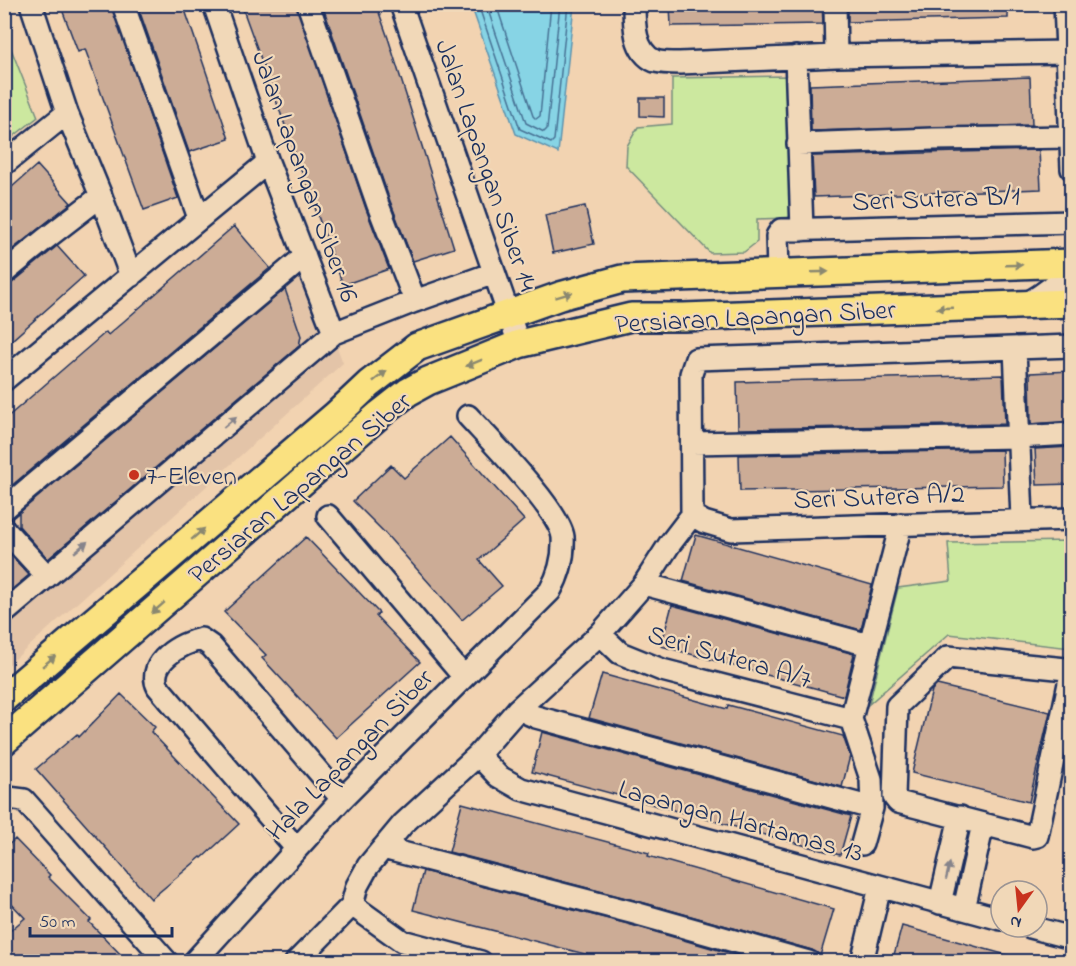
<svg xmlns="http://www.w3.org/2000/svg" width="1076" height="966" font-family="'Indie Flower',sans-serif">
	<style>
		.built { fill: #e3c4a8 }
		.green { fill: #cce89f; stroke: #748c7e; stroke-width: 1.5 }
		.water { fill: #87d4e5; stroke: #5c92af; stroke-width: 1.5 }
		.lines { fill: none; stroke-linecap: round; stroke-linejoin: round }
		.shore { stroke: #467194; stroke-width: 1.5 }
		.building { fill: #ccac96; stroke: #1b2f5e; stroke-width: 1.5 }
		.minor-casing { stroke: #1b2f5e; stroke-width: 26 }
		.major-casing { stroke: #1b2f5e; stroke-width: 32 }
		.minor { stroke: #f1d8b8; stroke-width: 21 }
		.major { stroke: #fae180; stroke-width: 27 }
		.oneway { fill: #8a886f }
		.oneway2 { fill: #86848b }
		.poi-dot { fill: #c8321e; stroke: #f1d8b8; stroke-width: 2 }
		.labels { text-anchor: middle; stroke-width: 4.5; stroke-linejoin: round; paint-order: stroke }
		.street-label { font-size: 27px; fill: #1b2f5e; stroke: #f1d8b8 }
		.poi-label { font-size: 27px; fill: #1b2f5e; stroke: #f1d8b8; text-anchor: start }
	</style>
	<rect width="100%" height="100%" fill="#f2d3b1"/>
	<filter id="ink" filterUnits="userSpaceOnUse"><feTurbulence type="fractalNoise" baseFrequency=".0167" numOctaves="2"/><feDisplacementMap in="SourceGraphic" scale="12" xChannelSelector="R" yChannelSelector="G"/><feConvolveMatrix kernelMatrix="1 2 1 2 8 2 1 2 1" color-interpolation-filters="sRGB"/></filter>
	<g filter="url(#ink)">
		<path class="built" d="M303,256l40,107 -338,305 -1,-156z"/>
		<path class="green" d="M4,31l34,86 -33,26h-1z
			M789,76l1,142 -33,1v23l-13,10 -34,1 -84,-87 1,-20 11,-19 34,-3v-46z
			M1071,541v107l-122,-14 -80,70 29,-116 53,-7 -3,-38z"/>
		<path class="water" d="M471,5h103l-16,148 -42,-19z"/>
		<g class="lines">
			<path class="shore" d="M478,4l42,125 31,14 3,-3 14,-136
				M486,4l40,119 18,9 3,-3 13,-125
				M496,4l37,112 3,3 4,-3 11,-112"/>
		</g>
		<path class="building" d="M60,4h51l67,194 -34,12 -59,-161 -7,3z
			M137,4h46l46,135 -40,13z
			M241,4h55l70,205 23,60 -46,16z
			M322,4h54l13,37 65,207 -41,13 -23,-60z
			M670,4h152l1,20 -152,2z
			M848,4h160v14l-160,4z
			M1030,77l2,48 -221,6 -1,-46z
			M640,98h24v19l-24,-1z
			M1039,150l2,39 -227,8 -2,-41z
			M37,165l34,38 -67,53v-62z
			M585,206l9,38 -41,9 -8,-38z
			M234,226l36,42 -266,224v-72l102,-88 2,3z
			M57,246l27,30 -80,71v-62l8,-2z
			M285,289l16,47 -2,10 -251,213 -29,-33v-13z
			M1071,371v50l-40,3 -1,-51z
			M1003,375l2,49 -267,5 -1,-47z
			M450,437l74,83 -45,40 23,26 -40,34 -78,-88 -31,-31 38,-36 13,13z
			M1071,447v37l-34,1 -2,-36z
			M1002,450l1,36 -263,5 -1,-36z
			M696,535l176,50 -11,45 -178,-49z
			M306,537l73,76 -3,3 44,46 -84,76 -74,-80 4,-3 -42,-43z
			M4,548l25,27 -25,21z
			M672,605l182,49 -10,42 -183,-50z
			M602,674l125,35 1,-4 115,31 7,20 -8,31 -253,-69z
			M937,685l113,27 -21,90 -117,-29 20,-83z
			M121,694l34,33 -4,5 88,92 -37,34 -1,-1 -50,42 -115,-130 41,-35 2,3z
			M542,732l309,84 -11,39 -308,-83z
			M462,803l187,50 -1,3 186,53 -14,47 -8,-6 -178,-50 -185,-48z
			M15,839l35,36 -2,2 43,43 -2,2 39,40h-124v-26l21,-18 -21,-22v-47z
			M423,871l205,53 132,38h-144l-203,-52z
			M902,926l112,31 -1,5h-121z"/>
		<g class="lines">
			<defs>
				<path id="minor" d="M31,4l36,109 34,83 30,80
					M123,4l76,214
					M214,4l54,158 66,171
					M308,4l70,201 37,96
					M401,4l118,340
					M634,4c0,20 0,48 21,57 7,2 18,2 25,2l156,-7 231,-4
					M835,4l1,52
					M1065,4l7,165
					M796,57l6,173
					M798,144l135,-5 137,-2
					M4,164l63,-51
					M4,273l40,-33 57,-44
					M778,273l-1,-37 4,-6 291,-8
					M1026,304c18,-10 32,-20 46,-36
					M1015,348l7,171
					M4,380l264,-218
					M692,443l326,-6 54,-3
					M4,509l301,-253
					M692,515l12,7 27,8 341,-11
					M328,516l136,161
					M4,529l43,47
					M644,584l225,61
					M4,613l330,-280 81,-32 79,-28
					M600,634l20,19 42,17 189,49
					M948,657l118,12 5,5 -34,162 -4,1 -135,-35 -4,-5 3,-91z
					M518,709l18,8 336,91
					M478,755l20,21 23,13 480,130
					M4,799l4,-1 16,2 143,162
					M862,844l10,-36 -1,-29 -20,-60 50,-195
					M296,848l-138,-161c-12,-24 23,-44 43,-48l10,7 131,153
					M383,848l248,64 178,50
					M940,903l20,-86
					M352,905l50,36 79,21
					M964,909l19,-85
					M1030,927l42,11
					M194,962l148,-163 208,-208c9,-16 14,-36 13,-54 -3,-26 -75,-99 -95,-121
					M296,962l56,-57 5,-19 11,-20 35,-42 75,-69 40,-46 82,-75 44,-50 25,-39 23,-30 -1,-141 5,-15 376,-13
					M862,962l18,-75"/>
				<path id="major" d="M4,698l332,-283 33,-31 48,-37 143,-51 62,-17 450,-16
					M4,741l376,-327 28,-22 20,-11 91,-37 112,-27h53l388,-14"/>
			</defs>
			<use href="#minor" class="minor-casing"/>
			<use href="#major" class="major-casing"/>
			<use href="#minor" class="minor"/>
			<use href="#major" class="major"/>
		</g>
		<defs><path id="oneway-solid" d="M-6-.8H1V-3.2L6.5 0L1 3.2V.8H-6Z" transform="scale(1.5)"/></defs>
		<g class="oneway">
			<use href="#oneway-solid" transform="translate(1014 265) rotate(-2)"/>
			<use href="#oneway-solid" transform="translate(820 272) rotate(-2)"/>
			<use href="#oneway-solid" transform="translate(564 295) rotate(-17)"/>
			<use href="#oneway-solid" transform="translate(945 308) rotate(178)"/>
			<use href="#oneway-solid" transform="translate(474 363) rotate(158)"/>
			<use href="#oneway-solid" transform="translate(380 376) rotate(-38)"/>
			<use href="#oneway-solid" transform="translate(198 534) rotate(-41)"/>
			<use href="#oneway-solid" transform="translate(158 608) rotate(139)"/>
			<use href="#oneway-solid" transform="translate(49 661) rotate(-40)"/>
		</g>
		<g class="oneway2">
			<use href="#oneway-solid" transform="translate(230 422) rotate(-40)"/>
			<use href="#oneway-solid" transform="translate(81 547) rotate(-40)"/>
			<use href="#oneway-solid" transform="translate(948 871) rotate(-77)"/>
		</g>
	</g>
	<circle class="poi-dot" cx="134" cy="475" r="6"/>
	<g class="labels">
		<g class="street-label">
			<text transform="translate(487 165) rotate(71)" y="9">Jalan Lapangan Siber 14</text>
			<text transform="translate(306 176) rotate(70)" y="9">Jalan Lapangan Siber 16</text>
			<text transform="translate(936 198) rotate(-2)" y="9">Seri Sutera B/1</text>
			<text transform="translate(755 316) rotate(-3)" y="9">Persiaran Lapangan Siber</text>
			<text transform="translate(299 487) rotate(-40)" y="9">Persiaran Lapangan Siber</text>
			<text transform="translate(879 496) rotate(-2)" y="9">Seri Sutera A/2</text>
			<text transform="translate(730 656) rotate(16)" y="9">Seri Sutera A/7</text>
			<text transform="translate(349 754) rotate(-46)" y="9">Hala Lapangan Siber</text>
			<text transform="translate(741 820) rotate(15)" y="9">Lapangan Hartamas 13</text>
		</g>
		<g class="poi-label">
			<text x="146" y="484">7-Eleven</text>
		</g>
	</g>
	<rect width="1076" height="966" fill="none" stroke="#f1d8b8" stroke-width="24"/>
	<rect x="12" y="12" width="1052" height="942" fill="none" stroke="#1b2f5e" stroke-width="2" filter="url(#ink)"/>
	<g transform="translate(1019 909) rotate(195)"><circle r="28" fill="#f1d8b8" stroke="#9b9494" stroke-width="1.5"/>
	<path d="M0-4.5L10 22L0 15L-10 22Z" fill="#c8321e"/>
	<text y="-9" font-size="16" font-weight="bold" text-anchor="middle" fill="#1b2f5e">N</text>
	</g>
	<path d="M30 927v9h142v-9" fill="none" stroke="#1b2f5e" stroke-width="3"/>
	<text x="39" y="927" font-size="18" fill="#1b2f5e" stroke="#f1d8b8" stroke-width="4.5" paint-order="stroke">50 m</text>
</svg>
